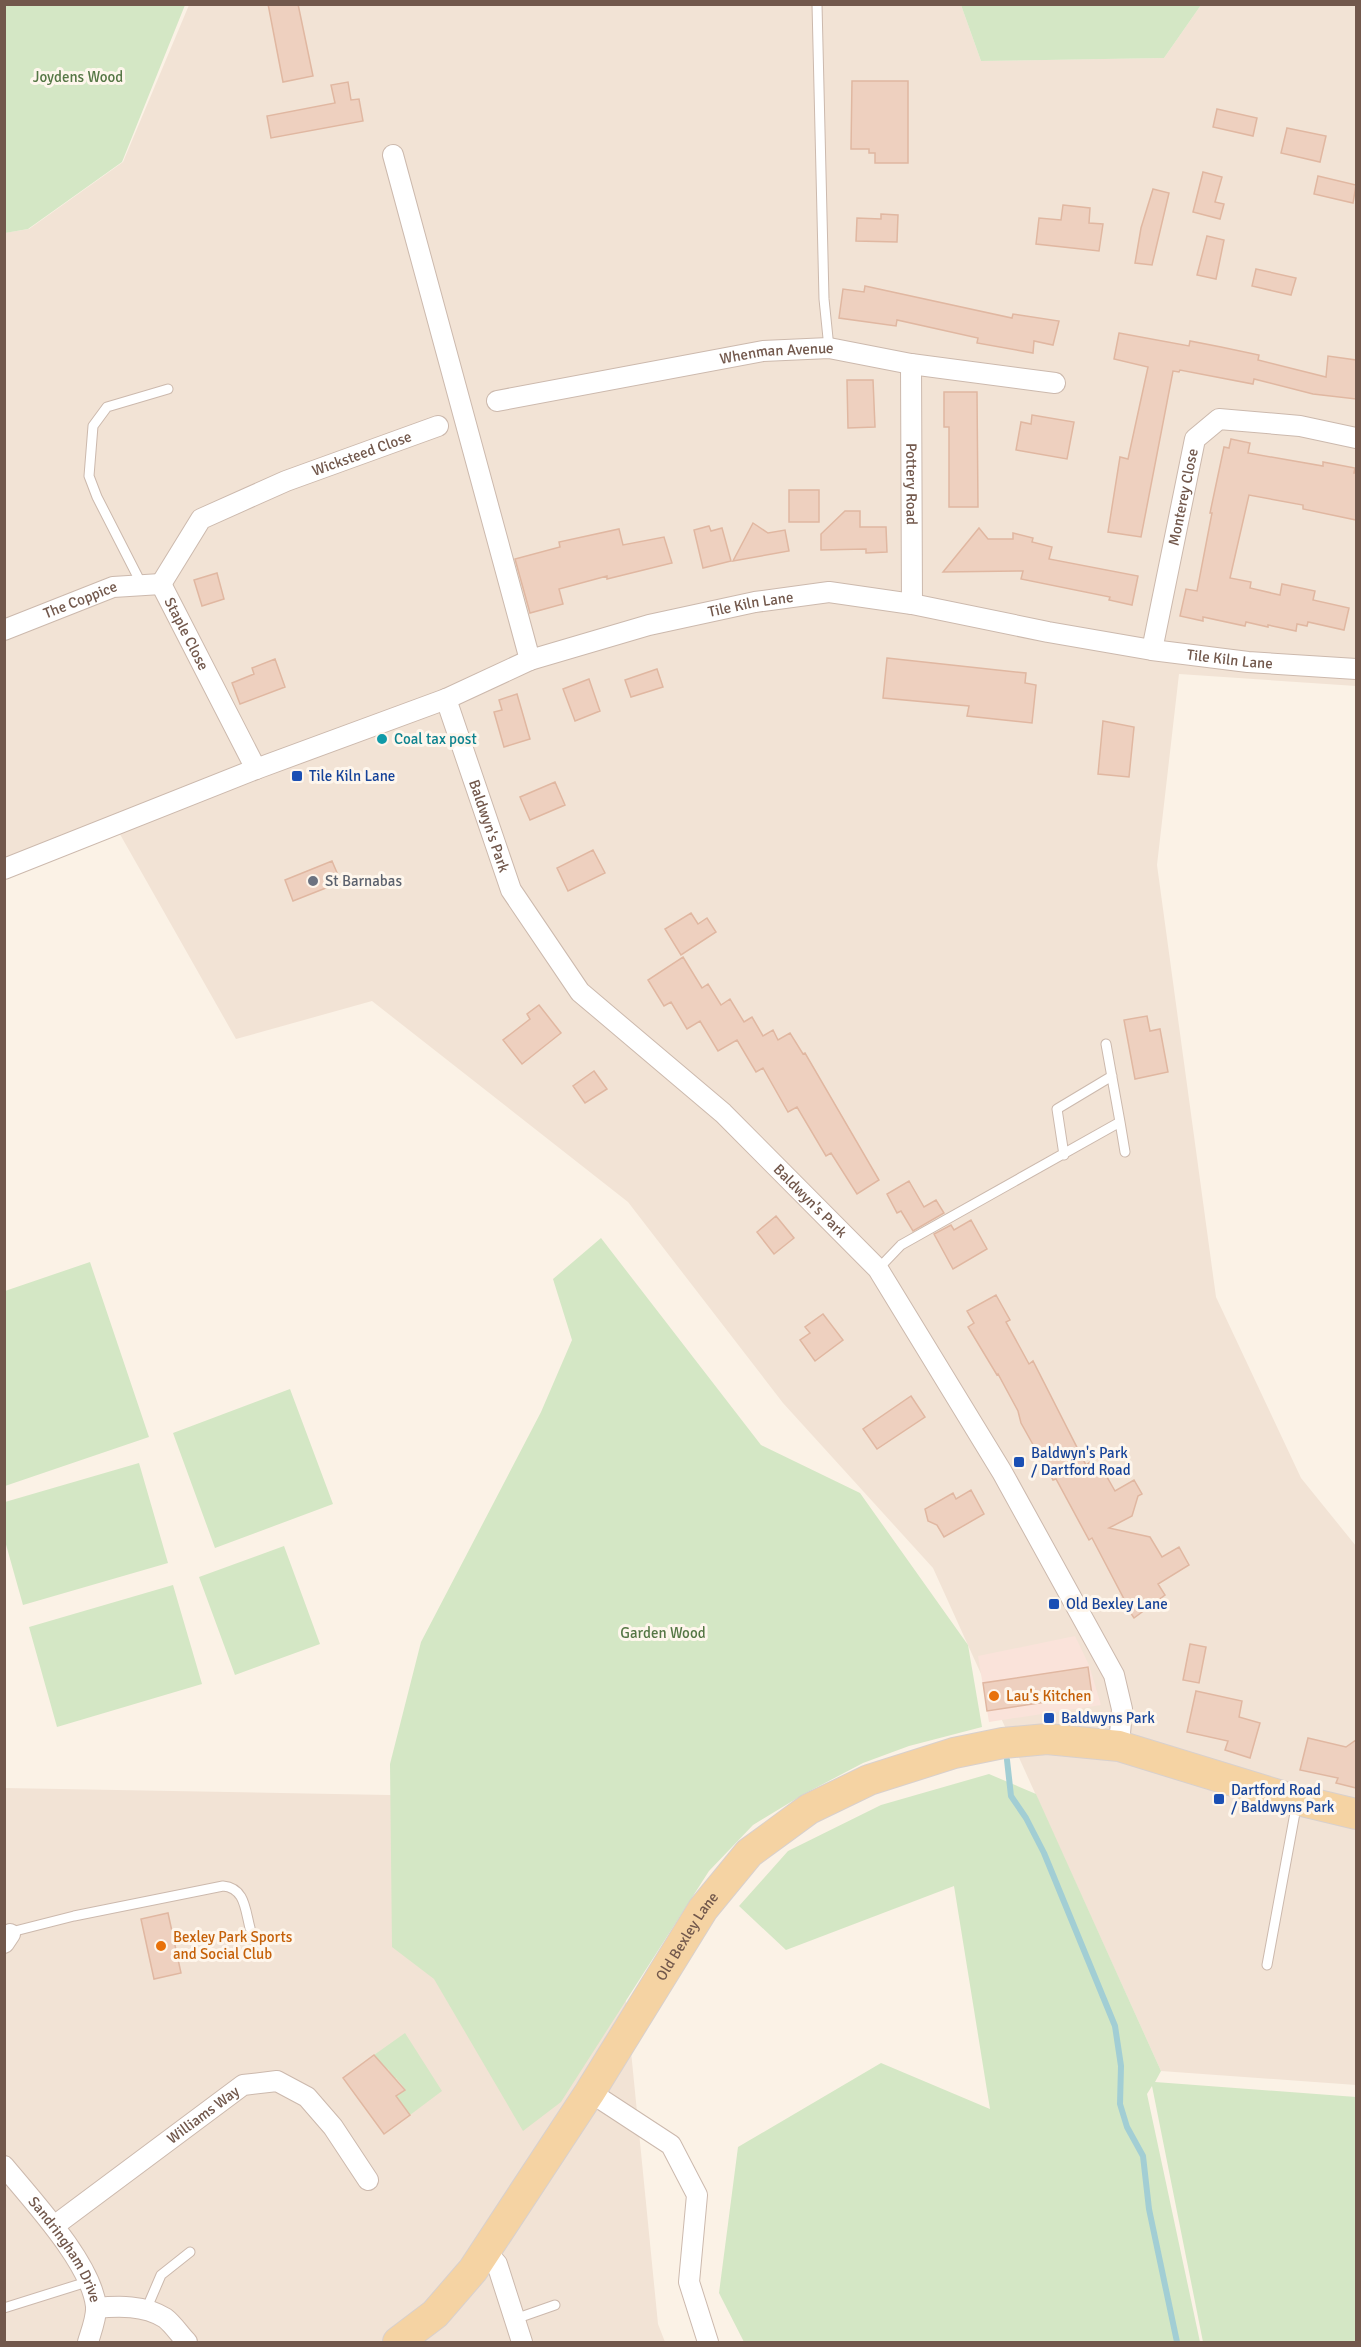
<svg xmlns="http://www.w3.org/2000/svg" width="1361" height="2347" font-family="Signika,sans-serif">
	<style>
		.residential { fill: #f2e3d5 }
		.commercial { fill: #fae3da }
		.green { fill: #d4e7c5 }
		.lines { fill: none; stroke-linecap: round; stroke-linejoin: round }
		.stream { stroke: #a2ced4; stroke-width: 6 }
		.building { fill: #eed0bf; stroke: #e0b7a1; stroke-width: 1.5 }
		.service-casing { stroke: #ccb9ad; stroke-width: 11 }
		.minor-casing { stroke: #ccb9ad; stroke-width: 22 }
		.primary-casing { stroke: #d8d0cd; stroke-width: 32 }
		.service { stroke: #fff; stroke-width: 9 }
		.minor { stroke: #fff; stroke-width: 20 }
		.primary { stroke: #f5d3a3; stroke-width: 30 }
		.culture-dot { fill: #0f9aa8; stroke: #fef6ec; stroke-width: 2 }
		.transit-dot { fill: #1a4fb4; stroke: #fef6ec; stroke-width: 2 }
		.worship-dot { fill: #6b7280; stroke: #fef6ec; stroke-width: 2 }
		.food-dot { fill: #e8710a; stroke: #fef6ec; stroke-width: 2 }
		.labels { text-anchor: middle; stroke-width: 6; stroke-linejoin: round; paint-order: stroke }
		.park-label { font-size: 15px; fill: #557745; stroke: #fef6ec }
		.street-label { font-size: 15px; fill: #72584c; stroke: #fef6ec }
		.culture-label { font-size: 15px; fill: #0d838f; stroke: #fef6ec; text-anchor: start }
		.transit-label { font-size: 15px; fill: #164399; stroke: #fef6ec; text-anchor: start }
		.worship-label { font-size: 15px; fill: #5b616d; stroke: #fef6ec; text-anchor: start }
		.food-label { font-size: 15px; fill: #c56008; stroke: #fef6ec; text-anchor: start }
	</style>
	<rect width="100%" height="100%" fill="#fbf2e6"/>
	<path class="residential" d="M189,5h772l20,56 183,-3 37,-53h155v681l-177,-12 -22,191 59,432 85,181 55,68v539l-195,-14 -228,-503 -150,-165 -155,-201 -256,-201 -136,38 -119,-210 -112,45 -1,-641 25,-4 94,-67z
		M5,1788l601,11 52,525 7,18h-660z"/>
	<path class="commercial" d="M1075,1636l14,29 12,40 -112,17 -11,-66z"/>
	<path class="green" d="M4,5h181l-63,157 -94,67 -23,4z
		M961,5v-1l240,1 -37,53 -183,3z
		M601,1238l160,207 99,48 108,152 14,82 -73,19 -46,17 -59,31 -51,31 -44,46 -148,231 -38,29 -89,-152 -42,-32 -2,-183 31,-122 120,-230 31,-72 -19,-61z
		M90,1262l59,175 -144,49v-195z
		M290,1389l43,115 -118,44 -42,-115z
		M139,1463l29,100 -145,42 -18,-64v-39z
		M284,1546l36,98 -85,31 -36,-98z
		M173,1585l29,99 -145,43 -28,-100z
		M989,1774l47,20 125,277 -6,11 201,15v245h-153l-51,-256 -5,8 53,248h-456l-25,-49 19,-146 143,-84 109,46 -36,-223 -168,64 -47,-44 49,-55 93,-46z
		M405,2033l37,58 -32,24 -14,-19 9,-7 -9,-11 -5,3v-7l-3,-5 -4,-1 -10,-13z"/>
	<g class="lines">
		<path class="stream" d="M1007,1760l4,36 15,22 18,35 71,173 6,40 -1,38 7,23 16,29 6,53 28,133"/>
	</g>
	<path class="building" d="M268,4h30l15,72 -30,6z
		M852,81h56v82h-33v-10h-6v-4h-18z
		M348,82l3,18 8,-1 4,22 -92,17 -4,-22 68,-13 -4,-18z
		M1217,109l40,9 -4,18 -40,-9z
		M1287,128l39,8 -6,26 -39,-9z
		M1203,172l19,5 -7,25 9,2 -4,15 -27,-7z
		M1318,176l38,9 -3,18 -39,-9z
		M1153,189l16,4 -17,72 -17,-2 6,-35z
		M1063,205l27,3 -1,15 14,1 -4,27 -63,-7 3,-26 22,2z
		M881,214l17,1 -1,27 -41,-1 1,-23 24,1z
		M1207,236l17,4 -8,39 -19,-4z
		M1256,269l40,9 -5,17 -39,-9z
		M865,286l147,32 1,-4 46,7 -6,24 -19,-4 -1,12 -56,-10 1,-5 -81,-18 -1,6 -57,-8 4,-29 21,3z
		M1119,333l70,13 1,-5 31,6 38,8 -1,5 68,17 2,-21 28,4v39l-43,-5 -59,-15 -1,5 -73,-14 -1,2 -6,-1 -32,166 -33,-5 12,-75 8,2 20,-92 -34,-8z
		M847,380h26l2,47 -27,1z
		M944,392h33l1,115h-29v-80h-5z
		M1032,415l42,7 -7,37 -51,-9 5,-28 10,2z
		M1231,439l19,4 -2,10 75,13v-4l32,6 -1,5h2v47l-53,-11v-4l-54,-10 -19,83 21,4 -1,6 30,7 2,-11 33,7 -2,9 36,8 -5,22 -36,-8 -1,4 -10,-2 -1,7 -28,-6v2l-22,-5 -1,4 -42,-9v4l-23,-5 6,-27 11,2 15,-78h-2l14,-66 5,1z
		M789,490h30v32h-30z
		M845,511h15v16h26l1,25 -21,1v-4l-45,1v-16z
		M753,523l15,10 17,-3 4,21 -56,10z
		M709,526l2,5 11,-3 9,33 -28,7 -9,-38z
		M979,528l9,11h25v-6l20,5 -1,4 20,5 -3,12 89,17 -6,29 -23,-5 1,-3 -89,-18 2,-8 -80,1z
		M619,529l4,16 41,-8 8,26 -65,16v-3l-48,13 4,15 -33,9 -15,-54 45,-12 -1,-5z
		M217,573l7,26 -22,7 -8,-26z
		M887,658l139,15 -1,10 11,2 -4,38 -65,-7 2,-10 -86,-8z
		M275,659l10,28 -45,17 -8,-21 22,-9 -2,-6z
		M657,669l6,18 -32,10 -6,-17z
		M589,679l11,32 -25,10 -12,-32z
		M517,694l13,45 -26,8 -10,-35 8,-2 -3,-10z
		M1103,721l31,6 -5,50 -31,-3z
		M555,782l10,23 -35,15 -10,-23z
		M593,850l12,23 -37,18 -11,-23z
		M332,861l9,21 -48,19 -8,-21z
		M691,913l7,11 9,-6 9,14 -35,23 -16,-26z
		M683,957l19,31 6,-4 13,21 9,-6 14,23 8,-5 11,19 10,-6 5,10 12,-7 13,21 2,-1 74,127 -22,14 -26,-41 -5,3 -29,-49 -9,5 -25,-44 -7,4 -19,-32 -19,11 -18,-30 -13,8 -16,-27 -7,4 -16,-26z
		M539,1005l22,28 -39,31 -19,-24 27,-21 -3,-5z
		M1147,1016l3,15 10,-2 8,43 -33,7 -11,-59z
		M594,1071l13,18 -22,14 -12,-17z
		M909,1181l15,26 12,-7 8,13 -31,18 -12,-20 -4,2 -10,-19z
		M776,1216l18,22 -20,16 -17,-22z
		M971,1220l16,29 -34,20 -19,-35 17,-9 3,5z
		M996,1295l14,25 -4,2 23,42 4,-3 53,104 4,-3 3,5 10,3 12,21 19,-11 8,14 -4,2 -6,20 -23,12 41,9 12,20 17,-10 10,18 -31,19 7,11 -31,23 -12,-18 2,-1 -32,-61 -3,2 -33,-61 -3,1 -22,-39 -10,-18 -3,-12 -20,-37 -1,1 -29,-48 6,-4 -7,-12z
		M823,1314l20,26 -28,21 -15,-21 10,-7 -5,-6z
		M911,1396l14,21 -48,32 -14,-20z
		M971,1490l13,24 -40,23 -7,-12 -9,-4 -3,-12 28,-16 3,6z
		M1190,1644l16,3 -7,36 -16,-3z
		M1088,1667l4,28 -105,16 -4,-28z
		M1196,1691l46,10 -3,16 21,6 -10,35 -25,-8 3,-9 -41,-9z
		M1308,1738l38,9 10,-7v48l-20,-5 2,-5 -38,-8z
		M168,1913l13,60 -27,6 -13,-60z
		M374,2055l31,35 -9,6 14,19 -26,19 -41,-56z"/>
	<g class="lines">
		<defs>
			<path id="service" d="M817,4l7,295 5,49
				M142,585l-45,-88 -8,-21 4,-50 14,-19 61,-18
				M1120,1122l5,30
				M1064,1155l-7,-46 55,-33
				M878,1269l23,-24 219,-123 -14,-78
				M10,1934l5,-3 59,-15 149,-30c22,2 22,23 27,42
				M1267,1965l30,-163
				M4,2308l86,-27
				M146,2310l15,-35 29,-23
				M515,2319l40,-14"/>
			<g id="minor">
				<path d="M393,155l137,505"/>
				<path id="s1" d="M911,364l1,240"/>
				<path id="s2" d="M497,401l266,-50 66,-3 82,16 144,19"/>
				<path id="s3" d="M161,584l40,-65 85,-38 152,-55"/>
				<path id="s4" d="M161,584l95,185"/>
				<path id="s5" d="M4,630l109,-43 48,-3"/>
				<path id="s6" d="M1152,650l43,-211 24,-20 81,7 56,12"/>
				<path id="s7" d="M446,699l65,191 69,102 143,121 155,156 124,203 112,203 8,34 -3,37"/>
				<path id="s8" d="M4,869l252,-100 190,-70 84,-39 119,-35 106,-23 74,-10 83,12 136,28 104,18 96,12 108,7"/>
				<path d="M4,1943l6,-9"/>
				<path d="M590,2092l81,53 26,50 -8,87 19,60"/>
				<path id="s9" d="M4,2166c28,34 87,97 92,140 1,11 -5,26 -8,36"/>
				<path id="s10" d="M54,2226l189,-141 34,-4 30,16 26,30 35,53"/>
				<path d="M486,2251l11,13 25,78"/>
				<path d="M96,2308c23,-2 48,-3 69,10 8,6 15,17 22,24"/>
			</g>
			<g id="primary">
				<path id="s11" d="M398,2342l37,-28 38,-44 117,-178 113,-183 46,-56 60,-44 60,-29 85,-27 49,-10 44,-4 72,7 166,51 71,17"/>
			</g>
		</defs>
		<use href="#service" class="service-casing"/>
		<use href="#minor" class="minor-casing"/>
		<use href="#primary" class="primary-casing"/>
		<use href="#service" class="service"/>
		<use href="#minor" class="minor"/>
		<use href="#primary" class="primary"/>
	</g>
	<circle class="culture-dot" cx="382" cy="739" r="6"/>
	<g class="transit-dot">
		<rect x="291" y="770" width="12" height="12" rx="3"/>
		<rect x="1013" y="1456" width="12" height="12" rx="3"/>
		<rect x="1048" y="1598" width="12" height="12" rx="3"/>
		<rect x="1043" y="1712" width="12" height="12" rx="3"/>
		<rect x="1213" y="1793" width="12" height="12" rx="3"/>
	</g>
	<circle class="worship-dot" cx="313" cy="881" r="6"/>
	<g class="food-dot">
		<circle cx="994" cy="1696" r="6"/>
		<circle cx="161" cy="1946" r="6"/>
	</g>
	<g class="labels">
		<g class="park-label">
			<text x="78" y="82">Joydens Wood</text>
			<text x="663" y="1638">Garden Wood</text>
		</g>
		<g class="street-label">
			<text dy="5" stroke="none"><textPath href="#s2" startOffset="284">Whenman Avenue</textPath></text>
			<text dy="5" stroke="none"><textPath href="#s3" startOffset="250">Wicksteed Close</textPath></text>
			<text dy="5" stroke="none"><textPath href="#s1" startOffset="120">Pottery Road</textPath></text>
			<text dy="5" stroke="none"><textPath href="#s6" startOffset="156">Monterey Close</textPath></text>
			<text dy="5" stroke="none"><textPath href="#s5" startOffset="82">The Coppice</textPath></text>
			<text dy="5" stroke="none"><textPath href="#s8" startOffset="794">Tile Kiln Lane</textPath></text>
			<text dy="5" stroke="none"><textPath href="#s4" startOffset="56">Staple Close</textPath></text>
			<text dy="5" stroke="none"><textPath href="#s8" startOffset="1280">Tile Kiln Lane</textPath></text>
			<text dy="5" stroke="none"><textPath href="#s7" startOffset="134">Baldwyn's Park</textPath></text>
			<text dy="5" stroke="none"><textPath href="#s7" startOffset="636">Baldwyn's Park</textPath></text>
			<text dy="5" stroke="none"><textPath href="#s11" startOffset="501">Old Bexley Lane</textPath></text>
			<text dy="5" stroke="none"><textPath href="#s10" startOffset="186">Williams Way</textPath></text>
			<text dy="5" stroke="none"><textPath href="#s9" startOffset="104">Sandringham Drive</textPath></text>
		</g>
		<g class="culture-label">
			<text x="394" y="744">Coal tax post</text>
		</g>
		<g class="transit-label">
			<text x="309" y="781">Tile Kiln Lane</text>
			<text x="1031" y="1458">Baldwyn's Park<tspan x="1031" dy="17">/ Dartford Road</tspan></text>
			<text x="1066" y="1609">Old Bexley Lane</text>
			<text x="1061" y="1723">Baldwyns Park</text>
			<text x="1231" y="1795">Dartford Road<tspan x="1231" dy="17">/ Baldwyns Park</tspan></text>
		</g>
		<g class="worship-label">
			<text x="325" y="886">St Barnabas</text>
		</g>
		<g class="food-label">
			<text x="1006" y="1701">Lau's Kitchen</text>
			<text x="173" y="1942">Bexley Park Sports<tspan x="173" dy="17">and Social Club</tspan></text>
		</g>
	</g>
	<rect width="1361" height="2347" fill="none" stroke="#72584c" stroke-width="12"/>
</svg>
